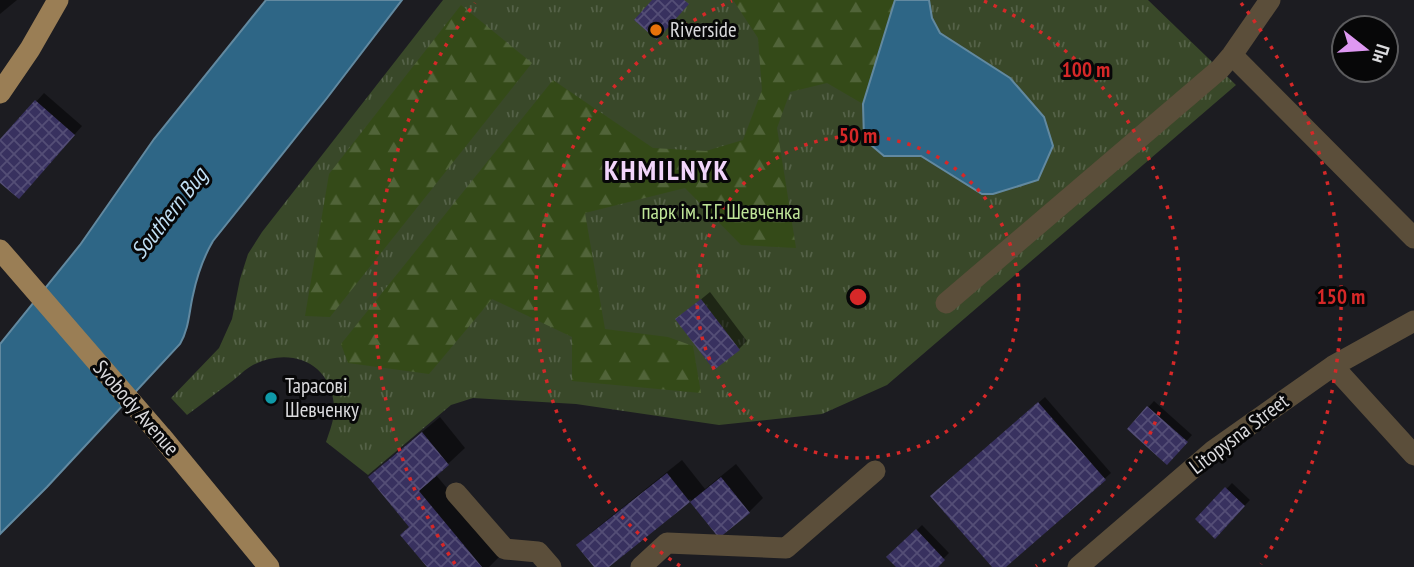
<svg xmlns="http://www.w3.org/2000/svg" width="1414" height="567" font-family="'PT Sans Narrow',sans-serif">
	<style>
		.grass { fill: url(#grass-tufts) }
		.forest { fill: url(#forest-firs) }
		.water { fill: #2e6686; stroke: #6289a0; stroke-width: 2 }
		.shadow { fill: #0007 }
		.building { fill: url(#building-cross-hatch) }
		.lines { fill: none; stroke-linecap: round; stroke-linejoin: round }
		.minor { stroke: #5b4e3a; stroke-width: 21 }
		.major { stroke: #9a7e55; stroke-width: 21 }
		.ring { fill: none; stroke: #d62828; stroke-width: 3.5; stroke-dasharray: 3.5 7 }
		.food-dot { fill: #e8710a; stroke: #070708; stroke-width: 2.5 }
		.culture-dot { fill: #0f9aa8; stroke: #070708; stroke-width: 2.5 }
		.labels { text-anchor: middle; stroke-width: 6; stroke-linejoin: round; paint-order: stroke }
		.poi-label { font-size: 21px; fill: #dadadd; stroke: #070708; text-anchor: start }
		.park-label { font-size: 21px; fill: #bfe598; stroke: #070708 }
		.street-label { font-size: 21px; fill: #dadadd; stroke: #070708 }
		.water-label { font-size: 23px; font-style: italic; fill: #c0dff4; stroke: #070708 }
		.district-label { font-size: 28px; font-weight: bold; letter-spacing: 2px; fill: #f2d5fb; stroke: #070708 }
		.centre { fill: #d62828; stroke: #070708; stroke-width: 3.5 }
		.ring-label { font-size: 21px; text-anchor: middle; font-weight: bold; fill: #d62828; stroke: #070708; stroke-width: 6; stroke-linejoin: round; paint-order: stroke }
	</style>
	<defs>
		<pattern id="grass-tufts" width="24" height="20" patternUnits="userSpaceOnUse" patternTransform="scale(1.75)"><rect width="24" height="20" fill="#394829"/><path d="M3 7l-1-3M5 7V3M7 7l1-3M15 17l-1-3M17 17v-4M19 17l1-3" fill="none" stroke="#556248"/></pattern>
		<pattern id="forest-firs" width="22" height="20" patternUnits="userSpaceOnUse" patternTransform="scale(1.75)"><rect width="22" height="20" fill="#344a18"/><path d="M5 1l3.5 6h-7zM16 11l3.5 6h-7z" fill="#516439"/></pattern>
		<pattern id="building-cross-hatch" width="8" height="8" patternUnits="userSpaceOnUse" patternTransform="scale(1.75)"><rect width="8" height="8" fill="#38315f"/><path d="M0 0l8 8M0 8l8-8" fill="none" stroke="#544e76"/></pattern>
	</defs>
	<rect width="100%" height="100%" fill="#1c1c21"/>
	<path class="grass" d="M443,0h705l88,85 -349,300 -65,29 -103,11 -143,-21 -103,-6 -22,7 -83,70 -42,-33c4,-12 9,-24 8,-37 -4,-44 -45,-58 -81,-40 -8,4 -15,12 -22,17 -15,11 -29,22 -44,33l-16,-17 48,-50 13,-29 8,-40 8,-25 14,-22z"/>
	<path class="forest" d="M733,0h162l-32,104 -36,-21 -37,9 -13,36 19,120 -55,-3 -56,-57 -100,25 20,116 63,8 25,9 8,47 -129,-12v-44l-80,-38 -63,75 -81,-11 -7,-19 212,-264 100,68 53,3 37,-11 19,-50 -4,-52z
		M461,5l71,58 -202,254 -25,-1 24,-142z"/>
	<path class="water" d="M266,0h136l-75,98 -114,143c-10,17 -16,35 -20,54 -4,17 -4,34 -13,49l-133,143 -47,47v-190l80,-99 74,-106z
		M895,0h34l3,18 8,15 70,45 34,39 9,29 -15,34 -45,14h-11l-61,-38h-37l-20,-17 -1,-35z"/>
	<path class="shadow" d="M0,0h17l-17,14z
		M44,93l38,33 -55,63 -27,-9v-38z
		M710,292l37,49 -8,8 -62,-30z
		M1045,397l66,76 -107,94h-10l-56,-76z
		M1154,401l38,34 -25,28 -38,-35z
		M440,417l25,31 -29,27 66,79 -13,13h-60l-18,-40 -40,-49 16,-17z
		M682,460l23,29 31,-25 27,34 -14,14 -29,24 -30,-37 -84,68h-10l-17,-21 14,-15z
		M1232,483l18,17 -35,36 -17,-17z
		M922,525l27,28 -14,14h-37l-9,-10z"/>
	<path class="building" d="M652,0h32l5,4 -32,36 -23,-20z
		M35,100l40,35 -56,64 -19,-16v-44z
		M701,299l39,51 -26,20 -39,-51z
		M1038,402l68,78 -100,87h-14l-62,-71z
		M1147,406l41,36 -21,23 -40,-36z
		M422,432l27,33 -30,26 63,76h-55l-27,-32 9,-8 -41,-50z
		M667,473l23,29 31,-25 29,36 -31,25 -29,-36 -81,65h-15l-18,-22z
		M1225,487l20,19 -30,33 -20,-20z
		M916,529l29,31 -7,7h-42l-10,-10z"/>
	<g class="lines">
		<path class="minor" d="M1232,55l182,183
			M946,303l274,-234 12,-14 38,-55
			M1333,366l81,89
			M456,493l49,56 33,3 13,15
			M641,567l26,-24 119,5 89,-77
			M1078,567l136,-117 119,-84 81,-45"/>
		<path class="major" d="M0,93l30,-44 28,-49
			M0,250l161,186 108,131"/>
	</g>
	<g class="ring">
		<circle cx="858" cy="297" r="161"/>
		<path d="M680 566A322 322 0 0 1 732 1M984 1A322 322 0 0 1 1036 566"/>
		<path d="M455 564A483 483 0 0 1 475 3M1241 3A483 483 0 0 1 1261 564"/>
	</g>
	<circle class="food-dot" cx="656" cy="30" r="7"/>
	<circle class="culture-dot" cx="271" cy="398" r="7"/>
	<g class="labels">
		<g class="poi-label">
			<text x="670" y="37">Riverside</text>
			<text x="285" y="393">Тарасові<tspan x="285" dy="24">Шевченку</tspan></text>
		</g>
		<g class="park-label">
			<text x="721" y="219">парк ім. Т.Г. Шевченка</text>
		</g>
		<g class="street-label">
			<text transform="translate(136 408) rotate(49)" y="7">Svobody Avenue</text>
			<text transform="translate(1239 434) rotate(-37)" y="7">Litopysna Street</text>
		</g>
		<g class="water-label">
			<text transform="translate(169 213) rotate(-52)" y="8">Southern Bug</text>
		</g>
		<g class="district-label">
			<text x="667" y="180">KHMILNYK</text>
		</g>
	</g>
	<circle cx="858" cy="297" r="10" class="centre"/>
	<g class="ring-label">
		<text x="1086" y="77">100 m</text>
		<text x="858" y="143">50 m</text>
		<text x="1341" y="304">150 m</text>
	</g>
	<g transform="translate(1365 49) rotate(107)"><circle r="33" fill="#070708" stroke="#5b5b5d" stroke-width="2"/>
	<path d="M0-5L12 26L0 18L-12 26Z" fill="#de98f2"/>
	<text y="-10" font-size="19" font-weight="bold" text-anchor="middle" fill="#dadadd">Пн</text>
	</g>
</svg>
